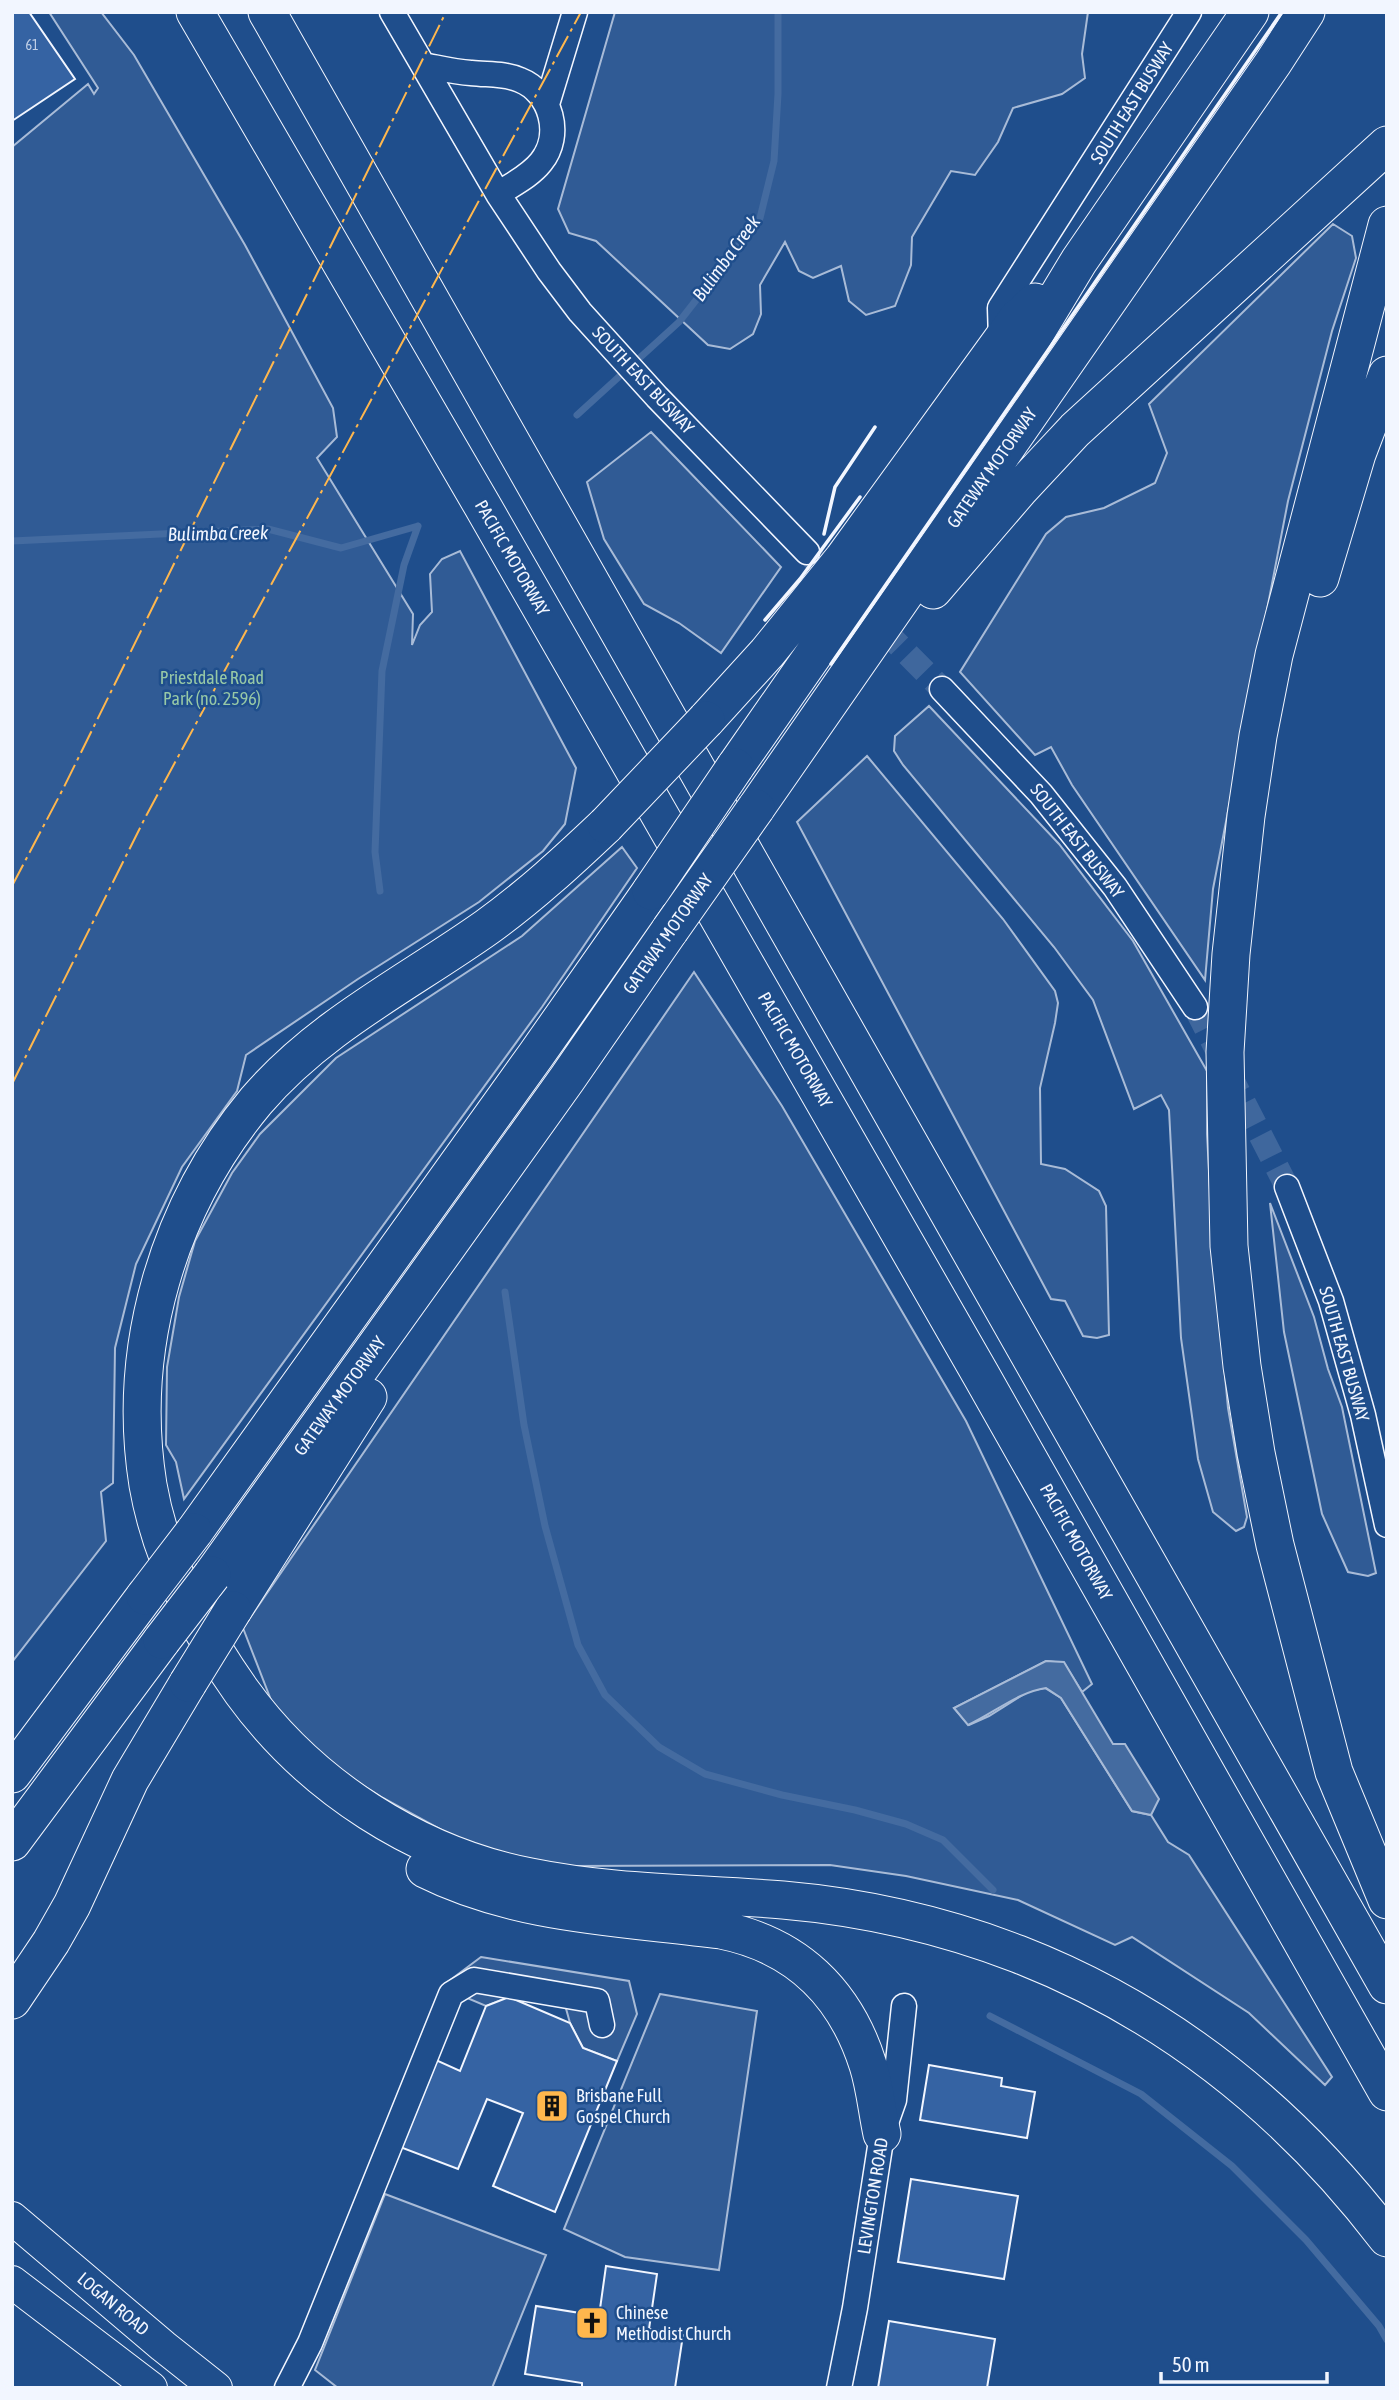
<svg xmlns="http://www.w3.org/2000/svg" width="1399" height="2400" font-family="'Asap Condensed',sans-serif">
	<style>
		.built { fill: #305b95; stroke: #a8bbd7; stroke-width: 2 }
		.water { fill: #446ba0; stroke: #a8bbd7; stroke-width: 2 }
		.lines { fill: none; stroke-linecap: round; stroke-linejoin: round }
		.stream { stroke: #446ba0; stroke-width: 7 }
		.building { fill: #3563a3; stroke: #f2f6ff; stroke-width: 2 }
		.minor-tunnel { stroke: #3f679d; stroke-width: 24; stroke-dasharray: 24 12; stroke-linecap: butt }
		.minor-casing { stroke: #f2f6ff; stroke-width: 27 }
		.major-casing { stroke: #f2f6ff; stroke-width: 34 }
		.highway-casing { stroke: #f2f6ff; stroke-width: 39 }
		.minor { stroke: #1f4e8c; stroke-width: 24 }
		.major { stroke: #1f4e8c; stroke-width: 32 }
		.highway { stroke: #1f4e8c; stroke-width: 37 }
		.highway-bridge-casing { stroke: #f2f6ff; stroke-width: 39; stroke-linecap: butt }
		.highway-bridge { stroke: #1f4e8c; stroke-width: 37 }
		.wall { stroke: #f2f6ff; stroke-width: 3.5 }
		.power { stroke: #ffb74d; stroke-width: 2; stroke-dasharray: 24 5 3.5 5; stroke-linecap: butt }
		.labels { text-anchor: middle; stroke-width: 5; stroke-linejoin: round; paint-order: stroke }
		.number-label { font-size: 14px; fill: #c3d1e8 }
		.street-label { font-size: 18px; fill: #f2f6ff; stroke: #1f4e8c }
		.park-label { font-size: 18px; fill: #97c8a6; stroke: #1f4e8c }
		.poi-label { font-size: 18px; fill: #f2f6ff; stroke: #1f4e8c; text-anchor: start }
		.water-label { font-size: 19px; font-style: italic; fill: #f2f6ff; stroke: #1f4e8c }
	</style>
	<rect width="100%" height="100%" fill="#1f4e8c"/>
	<path class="built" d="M49,12h52l33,43 111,190 88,163 4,29 -20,21 96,156 -1,31 8,-20 12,-13 -2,-38 12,-15 18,-8 116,217 -11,56 -22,27 -64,51 -121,77 -112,76 -9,36 -55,76 -46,97 -21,84 -2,135 -12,9 5,49 -94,121v-1515l76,-63 6,10 4,-6z
		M615,12h473l-6,42 3,24 -23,16 -49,14 -15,34 -23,33 -24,-4 -39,66 -1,28 -16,41 -29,9 -17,-14 -8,-35 -28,12 -14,-7 -14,-29 -25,43 1,29 -8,20 -23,15 -22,-4 -112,-104 -27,-8 -11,-24z
		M1333,224l19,12 4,22 -24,73 -44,170 -75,388 -8,91 -133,-195 -21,-38 -16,8 -75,-83 86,-138 20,-17 38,-9 51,-25 12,-30 -18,-49z
		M651,432l130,135 -60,86 -42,-30 -35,-19 -40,-65 -17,-57z
		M929,706l130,138 74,97 74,130v63l6,111 15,163 19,109 -3,10 -8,4 -23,-19 -15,-53 -17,-121 -12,-228 -8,-15 -27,14 -41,-109 -39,-53 -151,-182 -9,-14 1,-15z
		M867,756l136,163 52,72 3,12 -3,20 -15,65 1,76 24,5 34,22 7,15 3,129 -12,3 -14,-2 -18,-35 -14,-2 -254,-477z
		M622,847l15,21 -95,139 -358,492 -8,-37 -10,-17 1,-78 12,-70 16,-56 37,-68 28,-39 76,-76 186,-122z
		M694,972l88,134 184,315 126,263 -10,8 -18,-29 -18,-2 -92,47 15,17 20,-9 40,-25 16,-3 16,10 71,113 19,4 17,27 21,13 143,222 -7,8 -76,-72 -117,-76 -17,8 -97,-45 -112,-24 -76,-11 -262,1 -68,-10 -53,-23 -64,-35 -57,-36 -48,-44 -35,-90z
		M1270,1203l44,114 14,52 14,38 34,166 -8,3 -20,-4 -26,-58 -38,-182z
		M481,1957l148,24 8,33 -20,47 -34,-13 -13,-25 -5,-18 -56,-8 -23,9 -45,-19z
		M660,1994l97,17 -38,259 -94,-13 -61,-28z
		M385,2194l161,61 -54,133h-154l-23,-18z"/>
	<path class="water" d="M1046,1661l18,1 49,82h12l34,55 -8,16 -19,-4 -71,-113 -15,-10c-28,4 -52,25 -78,37l-14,-17z"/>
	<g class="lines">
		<path class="stream" d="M577,415l102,-93 81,-104 14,-57 4,-67v-82
			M12,541l256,-12 73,19 77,-22
			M380,891l-5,-39 7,-181 22,-106 14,-39
			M505,1292l19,133 21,101 33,119 27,50 54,52 46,27 77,21 73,15 51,14 37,16 50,50
			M990,2016l151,78 91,72 74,74 73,86 8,14"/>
	</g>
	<path class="building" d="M12,12h17l46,67 -63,42z
		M509,1997l61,26 13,25 34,13 -62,151 -62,-26 30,-73 -36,-14 -29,70 -58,-22 36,-87 24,11 26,-65z
		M929,2065l73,13 -1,8 34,6 -8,46 -107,-18z
		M911,2179l107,17 -14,83 -106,-17z
		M606,2266l51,8 -8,55 34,6 -8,53h-93v-5l-57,-9 11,-68 63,10z
		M889,2321l106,18 -8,49h-109z"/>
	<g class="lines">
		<path class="minor-tunnel" d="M807,552l135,137
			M1195,1007l92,180"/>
		<defs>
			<path id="minor" d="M392,12l106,182 51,77 31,41 77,85 150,155
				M423,65c16,3 32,7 48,8 17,2 33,0 49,7 31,12 43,55 21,82 -11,14 -28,22 -43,32
				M547,104l28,-92
				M1001,340l-1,-32 189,-296
				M942,689l99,105 74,93 80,120
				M1287,1187l44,114 32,114 24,110
				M287,2388l23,-45 141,-349 23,-14 123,21 5,24
				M839,2388l16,-80 27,-174 12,-34 10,-94"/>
			<path id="major" d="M12,2218l151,128 53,42
				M12,2282l139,106"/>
			<path id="highway" d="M195,12l287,493 499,870 406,717
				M267,12l1120,1973
				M1387,225l-113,430 -16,81 -12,80 -15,138 -6,98 4,194 13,120 14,87 19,92 59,227 53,128
				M1320,578l37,-124 30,-79
				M933,590l86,-100 56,-60 312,-285
				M706,720l61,-67 76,-94 174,-240 18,-17
				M735,767l286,-410 58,-96 171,-249
				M756,808l517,-745 33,-51
				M606,825c-38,36 -76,71 -119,102 -79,56 -167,99 -231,174 -88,106 -130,247 -108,384 13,75 50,145 94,207 68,94 175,163 288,185 83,17 169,16 253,23 80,7 160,25 235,54 149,58 272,157 369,284
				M194,1532l342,-477 115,-164
				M212,1575l355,-496 103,-149
				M233,1610l135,-213
				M12,1774l133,-178
				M12,1842l150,-202
				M425,1869c92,46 196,48 296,61 75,15 124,62 147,135 7,22 9,46 14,69
				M12,2000l39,-58 21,-37 58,-125 58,-97"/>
		</defs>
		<use href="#minor" class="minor-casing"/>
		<use href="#major" class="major-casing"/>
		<use href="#highway" class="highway-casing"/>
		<use href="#minor" class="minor"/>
		<use href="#major" class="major"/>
		<use href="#highway" class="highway"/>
		<defs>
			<path id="highway-bridge" d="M606,825l100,-105
				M651,891l84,-124
				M670,930l86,-122
				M145,1596l49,-64
				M162,1640l50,-65
				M188,1683l45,-73"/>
		</defs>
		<use href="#highway-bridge" class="highway-bridge-casing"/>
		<use href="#highway-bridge" class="highway-bridge"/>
		<path class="wall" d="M824,534l11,-47 40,-60
			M765,620l35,-41 60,-82
			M831,664l451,-652"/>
		<path class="power" d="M12,886l52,-99 382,-775
			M12,1084l134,-268 435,-804"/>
	</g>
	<defs>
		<symbol id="building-square" viewBox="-11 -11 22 22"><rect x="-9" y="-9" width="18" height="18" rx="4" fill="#ffb74d" stroke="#1f4e8c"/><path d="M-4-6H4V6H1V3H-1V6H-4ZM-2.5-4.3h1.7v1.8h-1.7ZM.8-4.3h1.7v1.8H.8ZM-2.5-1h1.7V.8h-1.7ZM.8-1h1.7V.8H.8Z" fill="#111"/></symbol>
		<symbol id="church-square" viewBox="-11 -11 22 22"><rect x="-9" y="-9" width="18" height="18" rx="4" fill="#ffb74d" stroke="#1f4e8c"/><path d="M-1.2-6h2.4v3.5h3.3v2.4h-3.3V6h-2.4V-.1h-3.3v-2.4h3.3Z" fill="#111"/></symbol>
	</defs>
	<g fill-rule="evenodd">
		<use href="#building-square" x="533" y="2087" width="38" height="38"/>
		<use href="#church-square" x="573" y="2304" width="38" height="38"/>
	</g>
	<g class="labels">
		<g class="number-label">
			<text x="32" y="50">61</text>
		</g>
		<g class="street-label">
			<text transform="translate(1132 103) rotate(-58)" y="6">SOUTH EAST BUSWAY</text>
			<text transform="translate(643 380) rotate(47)" y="6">SOUTH EAST BUSWAY</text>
			<text transform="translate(992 468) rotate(-55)" y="6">GATEWAY MOTORWAY</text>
			<text transform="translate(512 558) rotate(60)" y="6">PACIFIC MOTORWAY</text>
			<text transform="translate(1077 841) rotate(52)" y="6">SOUTH EAST BUSWAY</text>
			<text transform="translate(668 934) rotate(-55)" y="6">GATEWAY MOTORWAY</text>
			<text transform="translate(795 1050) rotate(60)" y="6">PACIFIC MOTORWAY</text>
			<text transform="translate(1344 1354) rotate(74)" y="6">SOUTH EAST BUSWAY</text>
			<text transform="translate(340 1396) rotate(-54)" y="6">GATEWAY MOTORWAY</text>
			<text transform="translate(1076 1542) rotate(61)" y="6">PACIFIC MOTORWAY</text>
			<text transform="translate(873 2196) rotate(-81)" y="6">LEVINGTON ROAD</text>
			<text transform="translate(113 2304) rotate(40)" y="6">LOGAN ROAD</text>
		</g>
		<g class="park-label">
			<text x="212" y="684">Priestdale Road<tspan x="212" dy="21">Park (no. 2596)</tspan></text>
		</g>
		<g class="poi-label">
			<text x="576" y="2102">Brisbane Full<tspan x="576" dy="21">Gospel Church</tspan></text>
			<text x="616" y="2319">Chinese<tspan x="616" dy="21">Methodist Church</tspan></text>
		</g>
		<g class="water-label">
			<text transform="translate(726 258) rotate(-54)" y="7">Bulimba Creek</text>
			<text transform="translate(218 533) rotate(-1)" y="7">Bulimba Creek</text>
		</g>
	</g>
	<rect width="1399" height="2400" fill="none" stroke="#f2f6ff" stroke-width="28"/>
	<path d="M1161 2372v10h166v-10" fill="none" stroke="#f2f6ff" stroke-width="3.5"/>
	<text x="1172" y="2372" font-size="21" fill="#f2f6ff" stroke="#1f4e8c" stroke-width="5" paint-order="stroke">50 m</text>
</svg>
